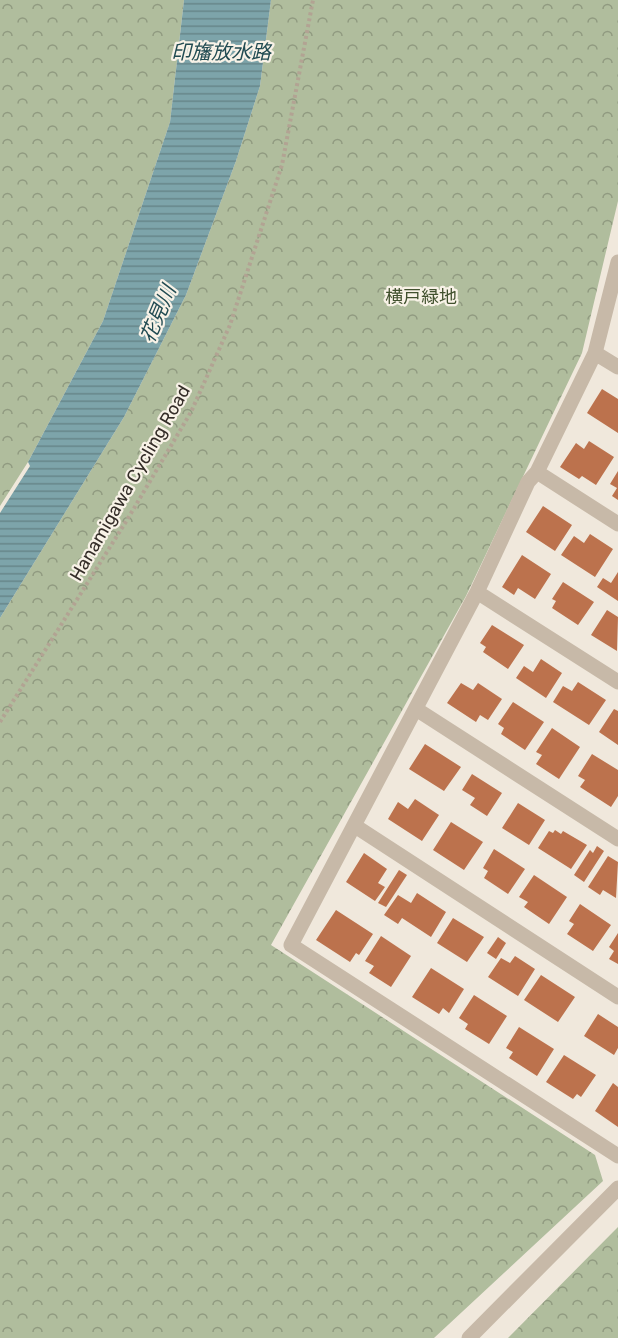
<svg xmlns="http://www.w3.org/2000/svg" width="618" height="1338" font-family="Rubik,'Noto Sans JP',sans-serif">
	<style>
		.forest { fill: url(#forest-crowns) }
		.water { fill: url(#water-rules) }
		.building { fill: #bc724d }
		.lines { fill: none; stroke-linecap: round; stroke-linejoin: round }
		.path { stroke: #b2a393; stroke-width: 4; stroke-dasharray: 3 3; stroke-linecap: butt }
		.minor { stroke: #c7b9a8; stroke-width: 15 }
		.tertiary { stroke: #c7b9a8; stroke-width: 15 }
		.labels { text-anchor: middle; stroke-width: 4.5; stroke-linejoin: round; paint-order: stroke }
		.park-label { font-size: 18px; fill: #41512e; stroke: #f8f2e7 }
		.street-label { font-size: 18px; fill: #342d28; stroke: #f8f2e7 }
		.water-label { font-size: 20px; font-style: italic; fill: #214b52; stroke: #f8f2e7 }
	</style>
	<defs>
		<pattern id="forest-crowns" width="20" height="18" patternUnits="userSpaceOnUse" patternTransform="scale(1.5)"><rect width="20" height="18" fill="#b0bd9d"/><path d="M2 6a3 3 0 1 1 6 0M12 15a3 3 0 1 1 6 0" fill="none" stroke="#909a80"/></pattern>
		<pattern id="water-rules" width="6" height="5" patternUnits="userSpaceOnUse" patternTransform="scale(1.5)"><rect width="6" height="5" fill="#7da4aa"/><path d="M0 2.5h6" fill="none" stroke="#67868a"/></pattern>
	</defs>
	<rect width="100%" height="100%" fill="#f0e8dc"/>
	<path class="forest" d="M0,0h184l-14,122 -67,199 -75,141 -28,44z
		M271,0h347v201l-36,152 -116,243 -195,349 324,210 8,26 -169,157h-434v-720l124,-201 62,-122 50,-134 24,-75z
		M618,1227v111h-110l107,-108z"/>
	<path class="water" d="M184,0h87l-11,86 -24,75 -50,134 -62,122 -124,201v-105l30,-47 -2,-4 75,-141 67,-199z"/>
	<path class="building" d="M602,389l16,10v34l-31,-20z
		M589,441l25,16 -18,28 -14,-9 -3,3 -19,-12 16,-24 8,6z
		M618,471v29l-6,-4 5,-8 -7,-4z
		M543,506l29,19 -17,26 -29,-19z
		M590,534l23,15 -18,28 -34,-22 13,-19 10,7z
		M522,555l29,19 -16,25 -17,-11 -4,7 -12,-8z
		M618,572v29l-21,-14 6,-9 8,5z
		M563,582l31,20 -16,23 -26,-17 4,-7 -4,-2z
		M607,610l11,7 -1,34 -26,-16z
		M492,625l32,20 -16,24 -25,-17 3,-5 -6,-4z
		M541,659l21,14 -16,25 -30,-20 8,-12 9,6z
		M578,682l28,18 -17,25 -36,-23 10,-16 9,5z
		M461,683l12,7 5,-7 24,16 -14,21 -8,-5 -4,7 -29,-19z
		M513,702l31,20 -19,28 -24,-16 3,-6 -6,-4z
		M614,709l4,2v34l-19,-13z
		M552,728l28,19 -21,32 -23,-15 6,-9 -6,-3z
		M425,744l36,23 -17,24 -35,-22z
		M592,754l26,16v26l-7,11 -31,-20 5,-7 -7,-4z
		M472,774l30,19 -15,23 -17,-11 5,-7 -13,-8z
		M415,799l24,16 -17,26 -34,-22 10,-17 10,7z
		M518,803l27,17 -16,25 -27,-17z
		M451,822l32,20 -19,28 -31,-20z
		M555,830l6,4 2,-3 24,14 -16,24 -33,-21 11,-17 4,2z
		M597,846l7,5 -20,31 -10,-7 16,-25 3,3z
		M494,849l31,20 -17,25 -24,-16 4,-7 -5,-3z
		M364,853l23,16 -9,14 7,4 -10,14 -29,-19z
		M608,856l10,6 -2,36 -13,-8 -3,5 -12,-8z
		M399,870l8,5 -21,32 -8,-4z
		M534,875l33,22 -18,27 -25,-17 4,-5 -9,-5z
		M417,893l29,19 -15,25 -29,-19 -4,6 -14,-9 14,-20 13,8z
		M580,904l31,21 -18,26 -26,-17 7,-10 -5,-3z
		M336,910l37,24 -14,21 -3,-2 -6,9 -34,-22z
		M453,918l31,19 -17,25 -30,-19z
		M618,933v31l-9,-5 5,-8 -5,-4z
		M381,936l30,20 -20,31 -22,-14 5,-7 -9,-5z
		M498,937l8,6 -10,16 -9,-6z
		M515,956l20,13 -17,27 -30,-19 13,-19 9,5z
		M431,968l33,21 -15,24 -6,-5 -4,6 -27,-17z
		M541,975l34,22 -17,25 -34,-22z
		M474,995l33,21 -18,28 -24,-15 3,-5 -9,-6z
		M598,1014l20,13v21l-4,7 -30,-19z
		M519,1027l35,22 -17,27 -28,-18 4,-6 -7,-4z
		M564,1055l32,20 -15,22 -4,-3 -4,5 -27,-17z
		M613,1083l5,4v40l-23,-16z"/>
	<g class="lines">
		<path class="path" d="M0,722l127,-202 64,-108 39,-87 52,-160 31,-165"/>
		<path class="minor" d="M618,262l-23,91 -58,119 -9,10 -51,110 -186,353 327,211
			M595,353l23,14
			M537,472l81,52
			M477,592l141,90
			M416,709l202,130
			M355,826l263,171"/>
		<path class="tertiary" d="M469,1338l149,-150"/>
	</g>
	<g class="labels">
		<g class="park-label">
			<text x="421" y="303">横戸緑地</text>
		</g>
		<g class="street-label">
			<text transform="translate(130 483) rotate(-60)" y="6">Hanamigawa Cycling Road</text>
		</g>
		<g class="water-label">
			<text x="221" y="59">印旛放水路</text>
			<text transform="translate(158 314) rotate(-67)" y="7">花見川</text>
		</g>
	</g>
</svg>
